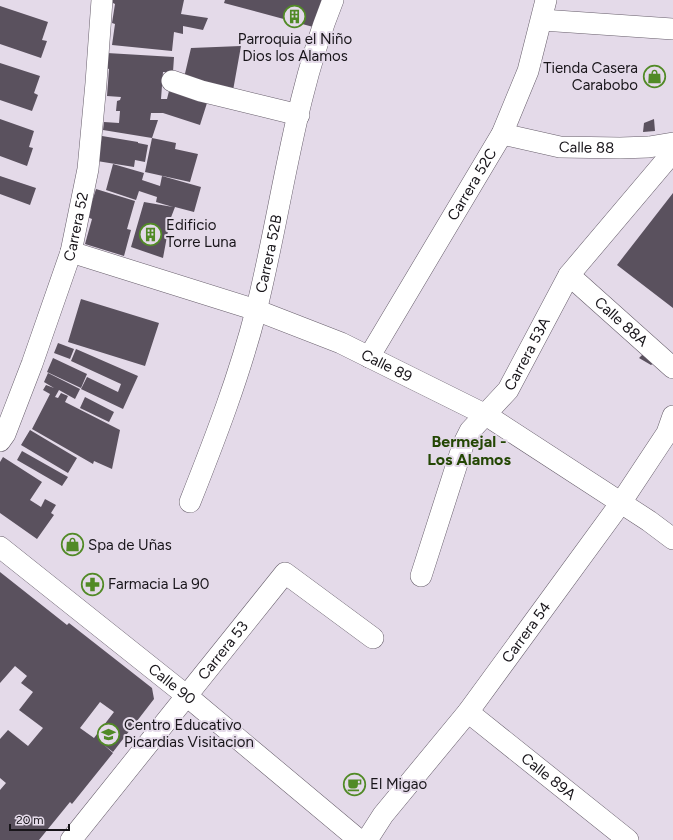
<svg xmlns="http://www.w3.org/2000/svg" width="673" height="840" font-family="Figtree,sans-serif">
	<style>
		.building { fill: #5a515e; fill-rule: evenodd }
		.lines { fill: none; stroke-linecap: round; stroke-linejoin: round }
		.minor-casing { stroke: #675e6b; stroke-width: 22 }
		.minor { stroke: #fff; stroke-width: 21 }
		.labels { text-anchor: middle; stroke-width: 4; stroke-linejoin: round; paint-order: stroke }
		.poi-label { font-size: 15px; fill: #18151a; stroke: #e4dae9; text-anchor: start }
		.street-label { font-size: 15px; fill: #18151a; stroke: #e4dae9 }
		.neighbourhood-label { font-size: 16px; font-weight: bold; fill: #244704; stroke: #e4dae9 }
	</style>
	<rect width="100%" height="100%" fill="#e4dae9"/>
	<path class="building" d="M113,0h71l-3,14 27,4 -5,12 -20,-4v8l-9,-2 -2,19 -60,-6 3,-21 -3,-1 3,-19 -2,-1z
		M225,0h99l-7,28 -93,-25z
		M0,6l48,16 -6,18 5,1 -6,17 -41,-14z
		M241,46l-9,50 -49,-14 8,-34z
		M107,53l67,4 -1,15h-10l-2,27h6l2,-8 38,12 -7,22 -37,-12h-12l-1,7h8l-6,18 24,5 -1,6 23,5 -8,28 -45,-10 7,-34 -49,-8 1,-8 15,1 1,-12h-4l1,-10 3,-1 1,-3 -14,-1 2,-27 -3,-1z
		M0,63l40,13 -6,17 4,2 -6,16 -32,-11z
		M651,70l8,2v12l-12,-1z
		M0,119l34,12 -5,16 4,1 -6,18 -27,-10z
		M654,119l1,12 -12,1 1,-9z
		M102,136l36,6v1l10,2 -3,17 -10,-2 -1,7 -37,-6z
		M113,164l31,9 -2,7 18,6 2,-10 39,11 -7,25 -19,-5 -5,13 -7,38 -32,-11 13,-45 29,5 -17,-5 1,-5 -18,-6 -3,9 -30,-10z
		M0,176l36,12 -6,17 -30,-11z
		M96,189l39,12 -8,28 4,1 -7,26 -39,-12 7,-25 -5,-2z
		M673,193v115l-56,-43z
		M81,299l78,24 -14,43 -77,-24z
		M58,343l16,6 -4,10 -16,-6z
		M76,349l62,27 -15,33 -42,-20 6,-12 31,15 3,-8 -50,-23z
		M645,352l12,9 -6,4 -12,-7z
		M53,358l34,16 -6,14 -34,-16z
		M48,373l32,16 -5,10 -16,-9 -4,7 3,1 3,-5 7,3 -3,6 55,28 -8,39 -18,-8 -1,3 -61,-35 18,-35 -7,-4 3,-5 8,3 -10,-6z
		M85,397l29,15 -5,10 -29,-14z
		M30,430l47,28 -9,15 -47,-28z
		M22,451l46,26 -6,9 -45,-26z
		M3,457l39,25 -12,18 11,7 4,-8 11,6 -5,8 3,2 -17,24 -37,-26v-51z
		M70,542l9,7 -5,7 -7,-5z
		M0,572l67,53 2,-2 83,65 2,11 -41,53 -9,-7 9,8 -41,51 -2,-2 -31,38h-39v-50l6,-7 -6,-5v-39l8,-9 20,16 15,-18 -24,-18 14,-18 -12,-9 6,-7 -12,-10 -15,17zM100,702l14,10 -20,26 -14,-10z"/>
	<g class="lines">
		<defs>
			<g id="minor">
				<path d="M542,20l131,9"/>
				<path d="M172,81l29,10 98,24"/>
				<path id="s1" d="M502,134l58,13 60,1 29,-1 24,-4"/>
				<path id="s2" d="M71,252l185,58 85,33 145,72 163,106 24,18"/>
				<path id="s3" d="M569,275l104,93"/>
				<path id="s4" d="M369,357l133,-223 26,-63 18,-71"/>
				<path id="s5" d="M0,441l5,-7 27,-70 39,-112 17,-83 8,-86 6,-83"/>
				<path id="s6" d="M190,502c25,-63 49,-125 66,-191 26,-103 37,-212 77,-311"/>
				<path id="s7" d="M0,547l187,149 172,144"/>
				<path id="s8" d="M421,576l42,-131 7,-14 38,-41 61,-115 104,-123"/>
				<path id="s9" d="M468,712l160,128"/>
				<path id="s10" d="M71,840l214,-267 88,65"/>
				<path id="s11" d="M367,840l16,-25 85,-103 152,-208 47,-71 6,-17"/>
			</g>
		</defs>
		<use href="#minor" class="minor-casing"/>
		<use href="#minor" class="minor"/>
	</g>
	<defs>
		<symbol id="building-ring" viewBox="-11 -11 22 22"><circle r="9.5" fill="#e4dae9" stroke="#518a26" stroke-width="1.5"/><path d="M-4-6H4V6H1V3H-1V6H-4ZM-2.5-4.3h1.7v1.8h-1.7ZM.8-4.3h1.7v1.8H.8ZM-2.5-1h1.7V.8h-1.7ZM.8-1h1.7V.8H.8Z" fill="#518a26"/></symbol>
		<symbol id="shop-ring" viewBox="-11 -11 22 22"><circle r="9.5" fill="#e4dae9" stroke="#518a26" stroke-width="1.5"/><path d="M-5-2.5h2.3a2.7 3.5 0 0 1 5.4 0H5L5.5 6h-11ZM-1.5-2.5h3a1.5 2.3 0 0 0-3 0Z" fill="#518a26"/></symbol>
		<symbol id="pharmacy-ring" viewBox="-11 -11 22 22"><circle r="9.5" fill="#e4dae9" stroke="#518a26" stroke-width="1.5"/><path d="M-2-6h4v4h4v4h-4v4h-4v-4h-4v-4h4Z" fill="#518a26"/></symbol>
		<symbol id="school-ring" viewBox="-11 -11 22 22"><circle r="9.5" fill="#e4dae9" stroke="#518a26" stroke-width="1.5"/><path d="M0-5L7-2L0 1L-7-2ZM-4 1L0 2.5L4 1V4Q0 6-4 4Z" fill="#518a26"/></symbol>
		<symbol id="cafe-ring" viewBox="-11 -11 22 22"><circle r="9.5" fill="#e4dae9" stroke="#518a26" stroke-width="1.5"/><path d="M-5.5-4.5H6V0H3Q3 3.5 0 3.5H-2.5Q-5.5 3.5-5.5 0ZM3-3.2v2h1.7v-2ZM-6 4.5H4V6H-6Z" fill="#518a26"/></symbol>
	</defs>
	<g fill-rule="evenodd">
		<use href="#building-ring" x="282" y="4" width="25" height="25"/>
		<use href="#shop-ring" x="642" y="64" width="25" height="25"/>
		<use href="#building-ring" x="138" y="222" width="25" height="25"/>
		<use href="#shop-ring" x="60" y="532" width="25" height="25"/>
		<use href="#pharmacy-ring" x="80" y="572" width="25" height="25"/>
		<use href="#school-ring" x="96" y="722" width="25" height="25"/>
		<use href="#cafe-ring" x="342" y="772" width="25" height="25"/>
	</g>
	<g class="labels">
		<g class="poi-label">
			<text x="295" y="44" text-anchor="middle">Parroquia el Niño<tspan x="295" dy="17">Dios los Alamos</tspan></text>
			<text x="638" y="73" text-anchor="end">Tienda Casera<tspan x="638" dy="17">Carabobo</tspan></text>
			<text x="166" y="230">Edificio<tspan x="166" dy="17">Torre Luna</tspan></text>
			<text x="88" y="550">Spa de Uñas</text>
			<text x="108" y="589">Farmacia La 90</text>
			<text x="124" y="730">Centro Educativo<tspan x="124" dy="17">Picardias Visitacion</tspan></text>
			<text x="370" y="789">El Migao</text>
		</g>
		<g class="street-label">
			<text dy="5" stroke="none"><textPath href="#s1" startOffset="86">Calle 88</textPath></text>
			<text dy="5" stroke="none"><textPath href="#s4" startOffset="201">Carrera 52C</textPath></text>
			<text dy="5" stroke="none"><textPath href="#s5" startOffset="228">Carrera 52</textPath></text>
			<text dy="5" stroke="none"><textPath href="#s6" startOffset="261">Carrera 52B</textPath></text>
			<text dy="5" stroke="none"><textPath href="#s3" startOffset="70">Calle 88A</textPath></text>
			<text dy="5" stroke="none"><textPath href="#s8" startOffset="250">Carrera 53A</textPath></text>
			<text dy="5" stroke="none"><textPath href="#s2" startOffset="336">Calle 89</textPath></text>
			<text dy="5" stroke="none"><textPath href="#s11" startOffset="262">Carrera 54</textPath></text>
			<text dy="5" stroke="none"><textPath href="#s10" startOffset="243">Carrera 53</textPath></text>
			<text dy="5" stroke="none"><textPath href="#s7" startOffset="220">Calle 90</textPath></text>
			<text dy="5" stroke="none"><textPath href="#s9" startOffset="103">Calle 89A</textPath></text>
		</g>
		<g class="neighbourhood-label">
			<text x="469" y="447">Bermejal -<tspan x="469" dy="18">Los Alamos</tspan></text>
		</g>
	</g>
	<path d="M10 824v6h59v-6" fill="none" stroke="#18151a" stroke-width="2"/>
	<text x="16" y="824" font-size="12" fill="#18151a" stroke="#e4dae9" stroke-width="3" paint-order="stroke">20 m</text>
</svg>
